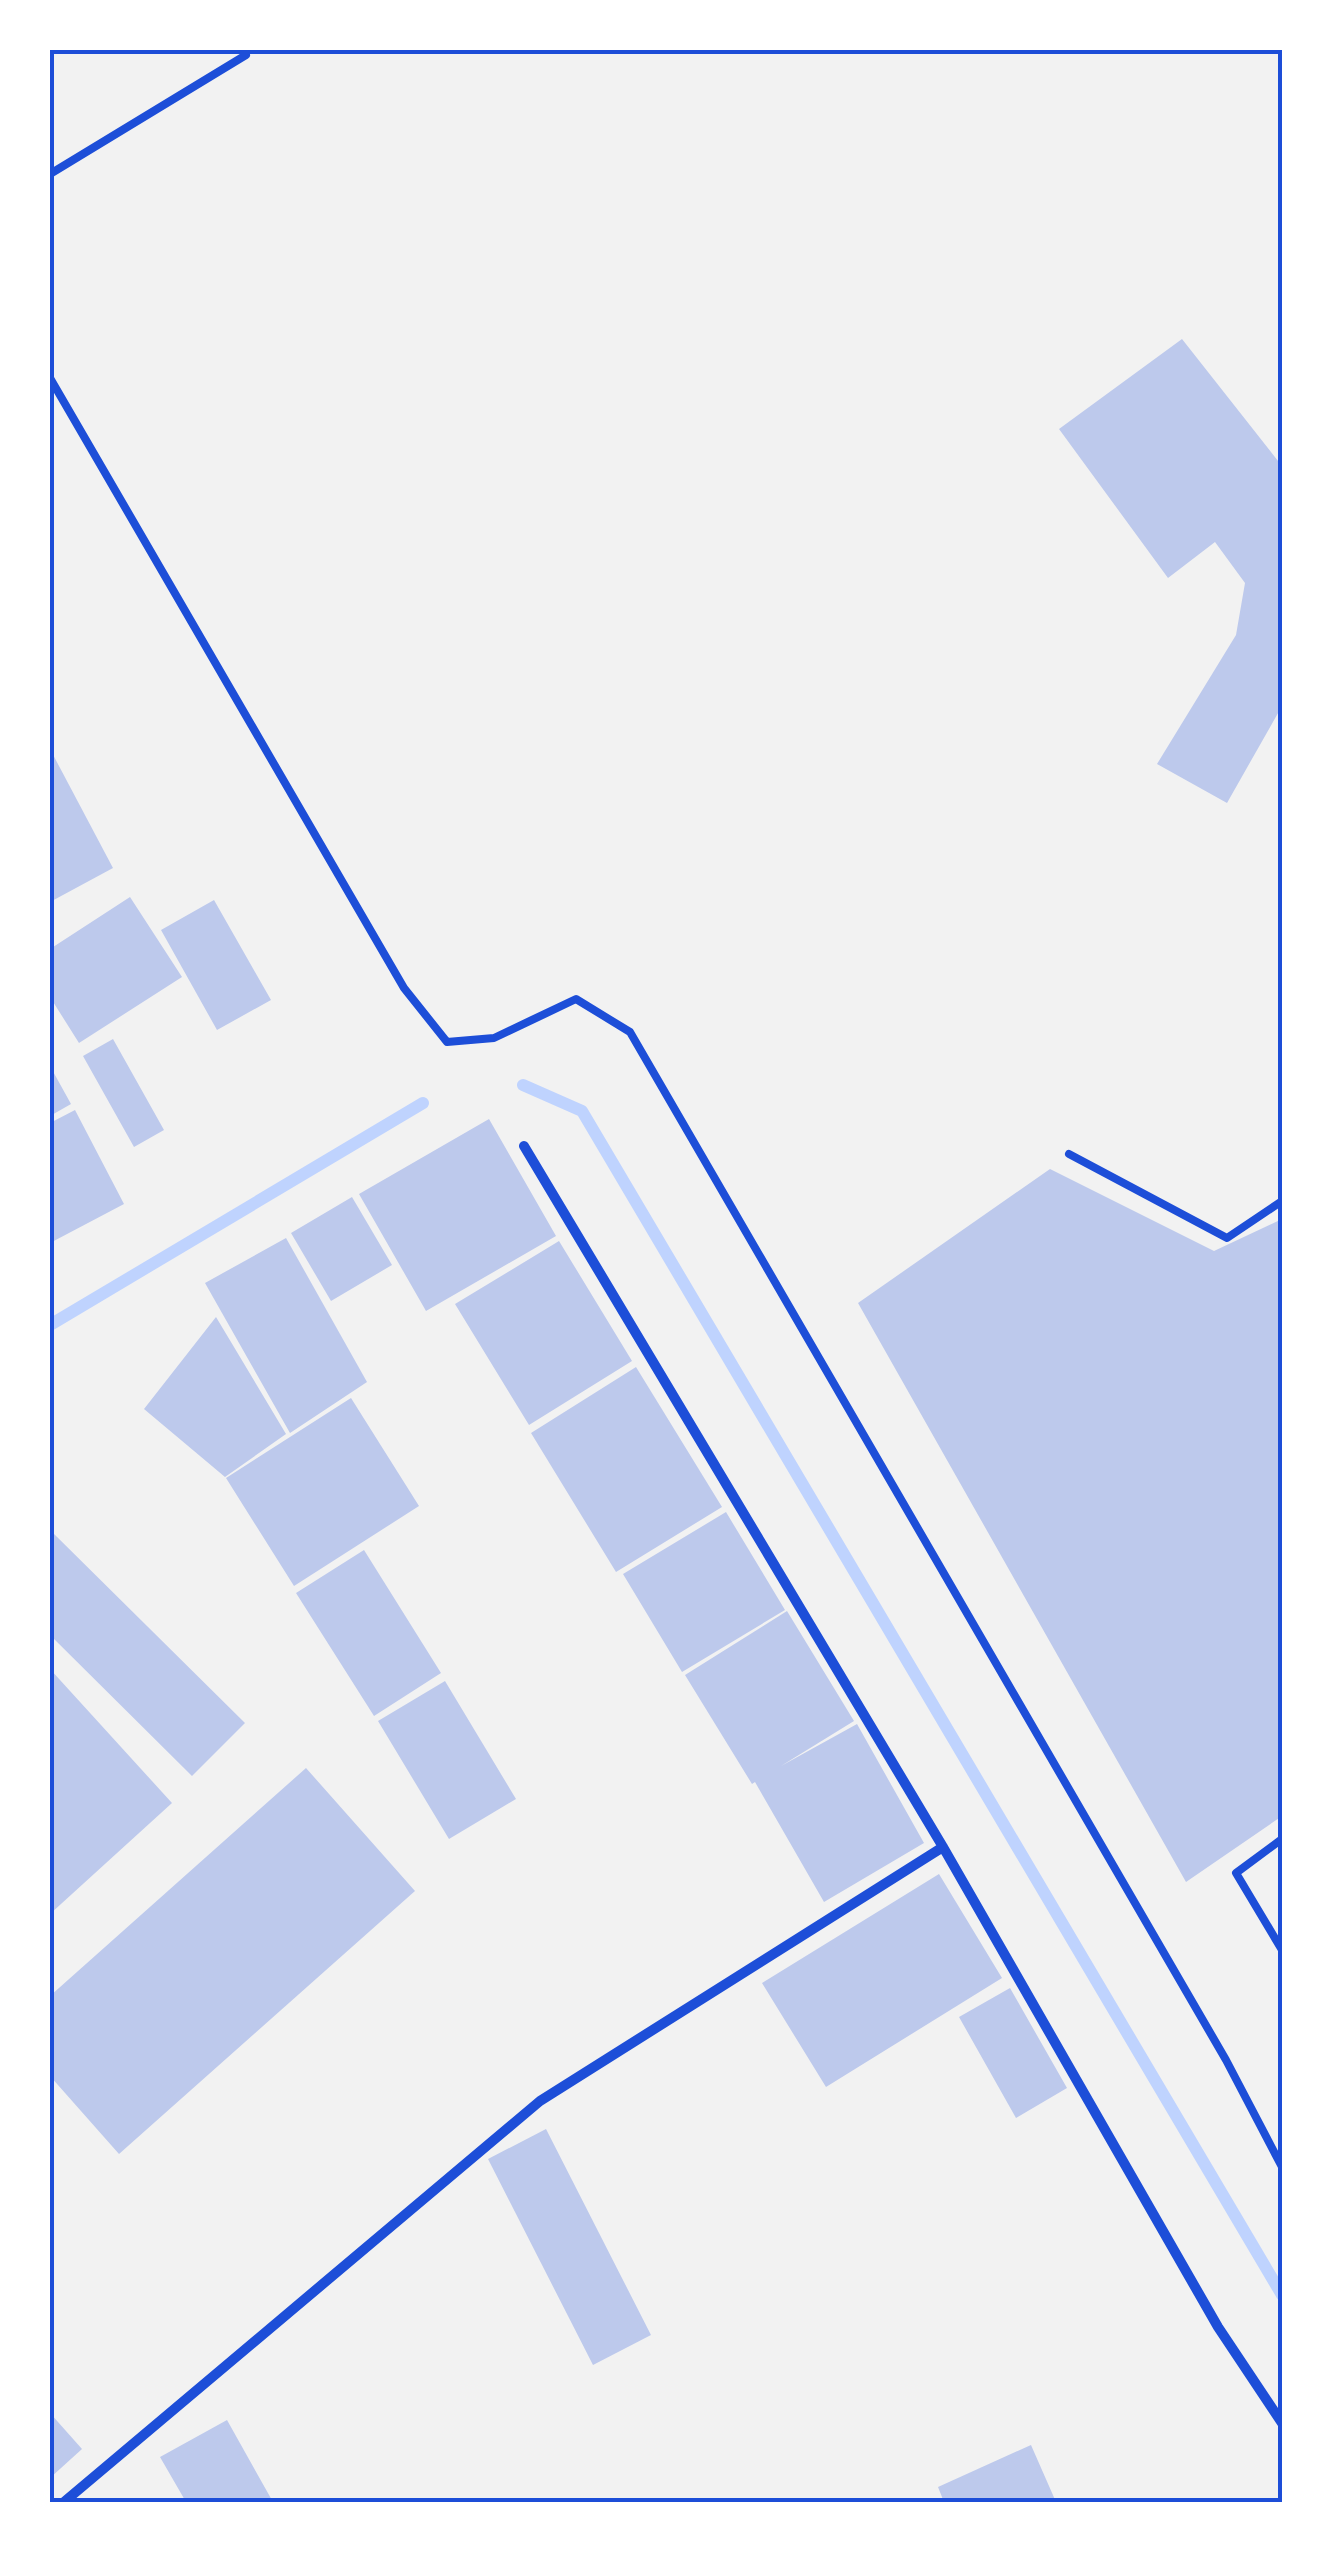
<svg xmlns="http://www.w3.org/2000/svg" width="1332" height="2552" font-family="Arial,sans-serif">
	<style>
		.lines { fill: none; stroke-linecap: round; stroke-linejoin: round }
		.stream { stroke: #bfd3fe; stroke-width: 12 }
		.building { fill: #bdc9ec }
		.service { stroke: #1d4ed8; stroke-width: 8 }
		.minor { stroke: #1d4ed8; stroke-width: 10 }
		.neatline { fill: none; stroke: #1d4ed8; stroke-width: 4 }
	</style>
	<rect width="100%" height="100%" fill="#f2f2f2"/>
	<g class="lines">
		<path class="stream" d="M523,1085l59,26 700,1184
			M50,1325l373,-222"/>
	</g>
	<path class="building" d="M1182,339l100,127v240l-55,97 -70,-39 79,-129 9,-52 -30,-41 -47,36 -109,-149z
		M50,749l63,119 -63,34z
		M130,897l52,80 -103,66 -29,-46v-48z
		M214,900l57,100 -54,30 -56,-100z
		M113,1039l51,91 -30,17 -51,-91z
		M50,1066l21,38 -21,12z
		M75,1110l49,94 -74,39v-120z
		M489,1119l67,117 -130,75 -67,-117z
		M1050,1169l164,82 68,-32v597l-96,66 -328,-579z
		M352,1197l40,68 -61,36 -40,-68z
		M286,1238l81,144 -77,51 -85,-150z
		M559,1241l73,120 -103,64 -74,-121z
		M216,1317l70,117 -61,43 -81,-68z
		M636,1367l86,140 -106,65 -85,-139z
		M351,1398l68,108 -125,80 -68,-108z
		M726,1512l59,98 -103,62 -59,-98z
		M50,1530l195,193 -53,53 -142,-141z
		M364,1550l77,123 -67,43 -78,-123z
		M787,1611l67,110 -73,45 76,-42 67,119 -100,59 -69,-120 -3,2 -67,-109z
		M50,1669l122,134 -122,111z
		M445,1681l71,118 -67,40 -71,-118z
		M306,1768l109,123 -296,263 -69,-78v-80z
		M939,1874l63,104 -176,109 -64,-104z
		M1010,1988l57,100 -51,30 -57,-101z
		M546,2129l105,206 -58,30 -105,-206z
		M50,2413l32,36 -32,29z
		M227,2420l46,82h-87l-26,-45z
		M1031,2445l25,57h-112l-6,-15z"/>
	<g class="lines">
		<path class="service" d="M50,174l196,-119
			M50,378l354,610 43,54 47,-4 82,-39 54,33 596,1028 56,107
			M1069,1154l158,84 55,-37
			M1282,1839l-46,34 46,77"/>
		<path class="minor" d="M524,1146l419,701 275,480 64,96
			M64,2502l476,-401 403,-254"/>
	</g>
	<rect width="1332" height="2552" fill="none" stroke="#ffffff" stroke-width="105"/>
	<rect x="52" y="52" width="1228" height="2448" class="neatline"/>
</svg>
